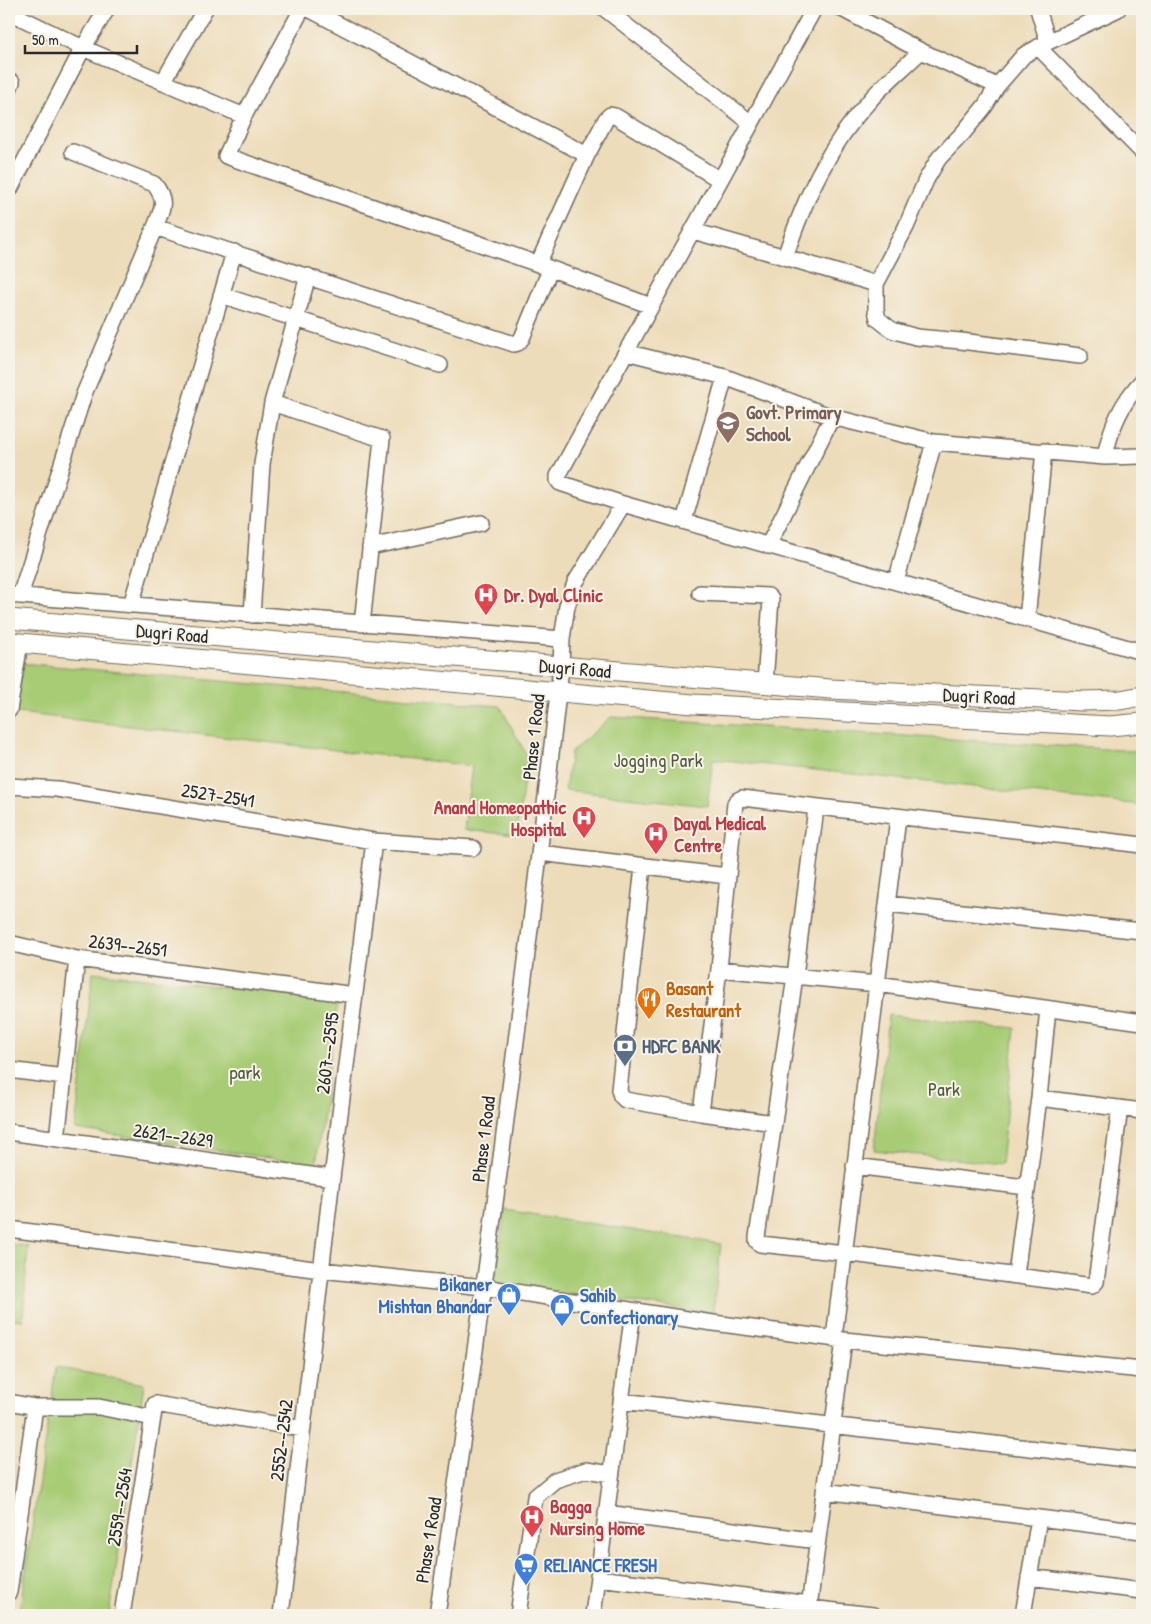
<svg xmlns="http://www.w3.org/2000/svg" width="1151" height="1624" font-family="'Patrick Hand',sans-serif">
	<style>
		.green { fill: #a7cc75; stroke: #697c50 }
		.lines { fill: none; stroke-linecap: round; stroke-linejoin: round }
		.minor-casing { stroke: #6f695d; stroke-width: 18 }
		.tertiary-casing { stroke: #6f695d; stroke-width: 21 }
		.minor { stroke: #fff; stroke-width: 15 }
		.tertiary { stroke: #fff; stroke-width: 19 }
		.labels { text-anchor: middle; stroke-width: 4; stroke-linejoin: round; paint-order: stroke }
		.education-label { font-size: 19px; font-weight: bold; fill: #785e54; stroke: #f7f3e8; text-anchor: start }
		.health-label { font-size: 19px; font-weight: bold; fill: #be3a42; stroke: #f7f3e8; text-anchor: start }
		.street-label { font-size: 19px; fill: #2b2b2b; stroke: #f7f3e8 }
		.park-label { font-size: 19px; fill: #505b41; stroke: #f7f3e8 }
		.food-label { font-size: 19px; font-weight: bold; fill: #c56008; stroke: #f7f3e8; text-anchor: start }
		.service-label { font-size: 19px; font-weight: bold; fill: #4e5e75; stroke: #f7f3e8; text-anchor: start }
		.shop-label { font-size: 19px; font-weight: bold; fill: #366cbe; stroke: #f7f3e8; text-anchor: start }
	</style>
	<rect width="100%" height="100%" fill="#f7f3e8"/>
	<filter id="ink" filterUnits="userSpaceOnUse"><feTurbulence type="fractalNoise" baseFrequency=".02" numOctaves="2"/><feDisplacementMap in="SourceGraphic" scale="10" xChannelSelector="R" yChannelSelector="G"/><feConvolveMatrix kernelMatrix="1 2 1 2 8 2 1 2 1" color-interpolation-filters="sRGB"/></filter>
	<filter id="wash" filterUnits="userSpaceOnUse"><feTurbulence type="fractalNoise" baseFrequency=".0096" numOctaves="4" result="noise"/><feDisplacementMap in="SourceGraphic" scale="20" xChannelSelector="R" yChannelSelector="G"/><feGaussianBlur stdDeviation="1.12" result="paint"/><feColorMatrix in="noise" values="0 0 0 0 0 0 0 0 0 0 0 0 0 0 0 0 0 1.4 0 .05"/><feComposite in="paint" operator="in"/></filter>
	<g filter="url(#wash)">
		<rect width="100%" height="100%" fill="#eddcb9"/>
		<path class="green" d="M9,662l491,44 27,50 -10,79 -53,-5 8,-64 -463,-54z
			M611,717l526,34 5,-2v56l-429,-46 -6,47 -142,-16 6,-38z
			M93,972l245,28 -22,165 -241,-36z
			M888,1015l127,13 -14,136 -127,-14z
			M505,1210l216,34 -8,69 -218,-29z
			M9,1244l19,2 -5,74 -14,-1z
			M56,1367l88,17 -35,231h-90z"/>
	</g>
	<g filter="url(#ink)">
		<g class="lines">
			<defs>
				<path id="minor" d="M309,9l278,146
					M605,9l146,114
					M814,9l-256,467v4l2,3 63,21 519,148
					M842,9l79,42 76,35 27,-31 24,-13 70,-33
					M1038,9l10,33
					M9,12l74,36 161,68 -18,40 312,108 113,42
					M1038,47l104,105
					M163,82l42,-73
					M997,86l-12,20 -22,27 -24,25 -13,22 -20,47 -30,57v26l2,9 14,11 24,7 45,4 119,15
					M9,89l3,-7
					M244,116l58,-107
					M73,152l81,32c14,17 8,25 1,43l359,117 4,-1 4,-5 28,-68
					M9,191l74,-143 24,-39
					M693,231l92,26
					M538,264l49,-109 19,-36 4,-4 5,1 105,64
					M308,276l-36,127 110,36 -20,185
					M876,284l-91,-27c20,-59 43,-111 86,-158 15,-17 34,-32 50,-48
					M221,295l219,70
					M626,352l99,25 -41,144
					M725,377l107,40
					M1105,457c5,-28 17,-55 37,-76
					M768,546l64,-129 102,25 171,15 37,-1
					M370,547l111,-24
					M896,582l38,-140
					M700,593l68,3 3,3 -6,84
					M9,595l553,44 -1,28c-36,317 -77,633 -124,948
					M20,596l64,-202 71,-167
					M131,605l103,-353
					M252,615l10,-151 10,-61
					M1027,619l17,-168
					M562,639l5,-33 8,-23 48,-79
					M9,710l11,-67
					M9,786l48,3 317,52 99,7
					M898,818l-21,166 265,38
					M540,853l187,23
					M643,866l-24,224 2,6 4,4 76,13
					M887,904l255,27
					M9,943l68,16
					M719,969l158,15 -43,354
					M9,1070l55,7
					M1039,1098l103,13
					M1120,1108l-24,174 -4,4 -247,-33 -85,-9 -3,-3v-4l17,-114 -73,-10 18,-144 16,-166 3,-3 4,-2 400,47
					M774,1123l21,-147 21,-168
					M9,1132l323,46
					M57,1139l20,-180 278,36
					M854,1166l172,21
					M9,1229l312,41 163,17 222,35 138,18 298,30
					M1016,1275l23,-177 9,-89
					M621,1401l521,60
					M9,1402l26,5h64l54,11
					M824,1491l318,40
					M606,1513l211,28
					M1029,1577l113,14
					M598,1578l212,26
					M9,1592l26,-185
					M809,1608l64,7
					M122,1615l33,-211 148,25
					M281,1615l51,-437 42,-337
					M518,1615l17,-118 20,-17 31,-10 25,4
					M593,1615l40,-304
					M808,1615l36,-275
					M1023,1615l16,-97"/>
				<path id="tertiary" d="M9,619l821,70 252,12 38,-1 22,-4
					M9,642l684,62 417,22 32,-3"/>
			</defs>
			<use href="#minor" class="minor-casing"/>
			<use href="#tertiary" class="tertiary-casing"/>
			<use href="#minor" class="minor"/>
			<use href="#tertiary" class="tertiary"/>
		</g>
	</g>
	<defs>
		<symbol id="school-pin" viewBox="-11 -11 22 30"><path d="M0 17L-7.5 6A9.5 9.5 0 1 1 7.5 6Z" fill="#8d6e63" stroke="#f7f3e8"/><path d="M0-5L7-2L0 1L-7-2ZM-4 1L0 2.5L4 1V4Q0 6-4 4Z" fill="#fff"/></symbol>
		<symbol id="hospital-pin" viewBox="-11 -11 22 30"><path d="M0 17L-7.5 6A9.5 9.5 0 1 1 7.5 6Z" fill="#e0444e" stroke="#f7f3e8"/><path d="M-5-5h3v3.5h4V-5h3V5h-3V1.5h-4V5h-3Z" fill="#fff"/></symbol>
		<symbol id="restaurant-pin" viewBox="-11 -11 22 30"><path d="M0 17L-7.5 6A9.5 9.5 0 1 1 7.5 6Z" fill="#e8710a" stroke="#f7f3e8"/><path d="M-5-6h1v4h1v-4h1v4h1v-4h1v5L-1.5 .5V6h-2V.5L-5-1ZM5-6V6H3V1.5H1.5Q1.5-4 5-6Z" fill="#fff"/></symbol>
		<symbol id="bank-pin" viewBox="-11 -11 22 30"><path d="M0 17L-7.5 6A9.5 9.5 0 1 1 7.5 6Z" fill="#5c6f8a" stroke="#f7f3e8"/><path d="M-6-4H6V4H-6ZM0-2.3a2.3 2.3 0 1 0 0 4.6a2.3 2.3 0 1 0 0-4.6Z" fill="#fff"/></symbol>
		<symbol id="shop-pin" viewBox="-11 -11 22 30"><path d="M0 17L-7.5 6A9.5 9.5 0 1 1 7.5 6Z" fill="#3f7fe0" stroke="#f7f3e8"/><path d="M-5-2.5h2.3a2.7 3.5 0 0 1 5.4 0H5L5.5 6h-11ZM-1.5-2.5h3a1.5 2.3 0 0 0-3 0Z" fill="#fff"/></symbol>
		<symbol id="supermarket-pin" viewBox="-11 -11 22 30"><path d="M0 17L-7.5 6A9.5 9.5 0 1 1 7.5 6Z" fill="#3f7fe0" stroke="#f7f3e8"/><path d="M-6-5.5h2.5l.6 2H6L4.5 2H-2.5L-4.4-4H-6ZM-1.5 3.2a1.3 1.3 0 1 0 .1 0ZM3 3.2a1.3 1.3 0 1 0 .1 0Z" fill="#fff"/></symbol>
	</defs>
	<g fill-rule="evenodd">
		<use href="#school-pin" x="714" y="409" width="28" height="38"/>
		<use href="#hospital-pin" x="472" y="581" width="28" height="38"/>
		<use href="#hospital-pin" x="570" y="804" width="28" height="38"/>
		<use href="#hospital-pin" x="642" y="820" width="28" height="38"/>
		<use href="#restaurant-pin" x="635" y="985" width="28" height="38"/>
		<use href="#bank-pin" x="611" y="1032" width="28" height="38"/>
		<use href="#shop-pin" x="495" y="1281" width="28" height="38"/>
		<use href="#shop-pin" x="548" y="1292" width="28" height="38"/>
		<use href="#hospital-pin" x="518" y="1503" width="28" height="38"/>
		<use href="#supermarket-pin" x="512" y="1551" width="28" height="38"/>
	</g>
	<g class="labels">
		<g class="education-label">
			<text x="746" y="419">Govt. Primary<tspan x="746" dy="22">School</tspan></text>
		</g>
		<g class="health-label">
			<text x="504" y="602">Dr. Dyal Clinic</text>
			<text x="566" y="814" text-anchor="end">Anand Homeopathic<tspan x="566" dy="22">Hospital</tspan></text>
			<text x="674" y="830">Dayal Medical<tspan x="674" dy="22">Centre</tspan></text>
			<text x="550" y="1513">Bagga<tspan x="550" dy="22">Nursing Home</tspan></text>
		</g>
		<g class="street-label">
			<text transform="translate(172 633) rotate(5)" y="7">Dugri Road</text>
			<text transform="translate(575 668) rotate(5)" y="7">Dugri Road</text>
			<text transform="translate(979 696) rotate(3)" y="7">Dugri Road</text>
			<text transform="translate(533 737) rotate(-84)" y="7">Phase 1 Road</text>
			<text transform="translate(218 795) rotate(9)" y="7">2527-2541</text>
			<text transform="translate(128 945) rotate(7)" y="7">2639--2651</text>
			<text transform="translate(327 1053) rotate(-83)" y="7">2607--2595</text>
			<text transform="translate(173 1135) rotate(8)" y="7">2621--2629</text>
			<text transform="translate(483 1139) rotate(-83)" y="7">Phase 1 Road</text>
			<text transform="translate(281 1440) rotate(-83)" y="7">2552--2542</text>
			<text transform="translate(119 1507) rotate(-81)" y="7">2559--2564</text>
			<text transform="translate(428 1540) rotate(-81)" y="7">Phase 1 Road</text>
		</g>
		<g class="park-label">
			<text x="658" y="767">Jogging Park</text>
			<text x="245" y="1079">park</text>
			<text x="944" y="1096">Park</text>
		</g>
		<g class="food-label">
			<text x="666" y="995">Basant<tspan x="666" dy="22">Restaurant</tspan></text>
		</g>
		<g class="service-label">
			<text x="642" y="1053">HDFC BANK</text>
		</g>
		<g class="shop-label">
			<text x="492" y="1291" text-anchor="end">Bikaner<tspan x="492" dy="22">Mishtan Bhandar</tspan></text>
			<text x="580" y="1302">Sahib<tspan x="580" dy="22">Confectionary</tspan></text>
			<text x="544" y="1572">RELIANCE FRESH</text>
		</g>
	</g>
	<rect width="1151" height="1624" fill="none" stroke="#f7f3e8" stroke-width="30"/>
	<path d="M25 45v8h112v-8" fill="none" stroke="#2b2b2b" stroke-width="2.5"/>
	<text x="32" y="45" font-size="15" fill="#2b2b2b" stroke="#f7f3e8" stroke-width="4" paint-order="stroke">50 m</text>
</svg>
